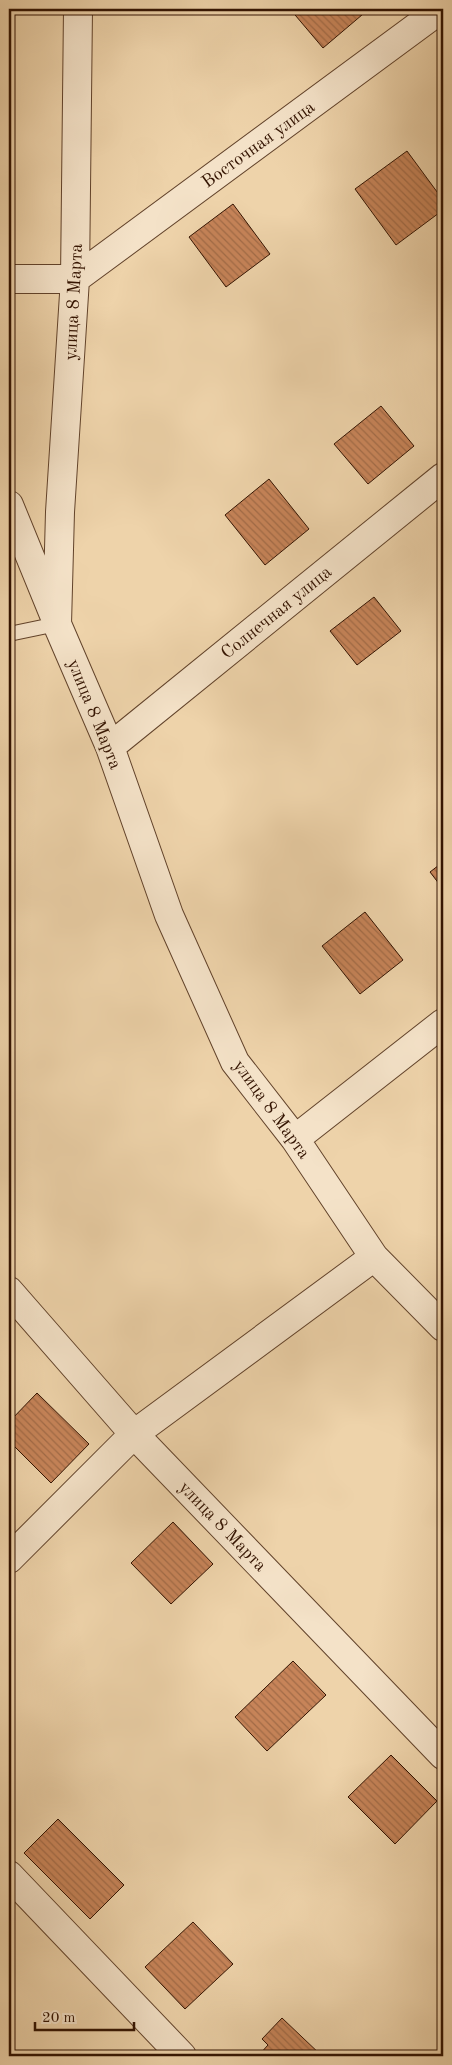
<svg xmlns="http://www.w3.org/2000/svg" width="452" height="2065" font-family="'Old Standard TT',serif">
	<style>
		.building { fill: url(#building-back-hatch); stroke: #331301 }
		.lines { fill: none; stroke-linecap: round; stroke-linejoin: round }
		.service-casing { stroke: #62432b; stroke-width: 16 }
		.minor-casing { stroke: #62432b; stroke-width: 30 }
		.service { stroke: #f4e2c8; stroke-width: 14 }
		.minor { stroke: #f4e2c8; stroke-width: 28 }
		.labels { text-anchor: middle; stroke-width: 5; stroke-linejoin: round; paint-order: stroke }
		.street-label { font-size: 18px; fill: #331301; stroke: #f4e2c8 }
	</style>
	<defs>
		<pattern id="building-back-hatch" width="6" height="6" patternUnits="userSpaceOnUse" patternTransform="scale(1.25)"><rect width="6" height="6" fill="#c78459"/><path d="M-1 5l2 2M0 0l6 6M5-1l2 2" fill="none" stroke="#a26b47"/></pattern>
	</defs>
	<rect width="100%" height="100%" fill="#eed3aa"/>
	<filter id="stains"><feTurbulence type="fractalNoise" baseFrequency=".004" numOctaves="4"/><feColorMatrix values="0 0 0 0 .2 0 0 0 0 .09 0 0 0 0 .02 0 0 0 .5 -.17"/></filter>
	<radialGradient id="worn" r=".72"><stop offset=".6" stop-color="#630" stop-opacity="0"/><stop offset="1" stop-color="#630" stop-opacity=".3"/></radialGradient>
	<path class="building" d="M290,9h79l-46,39z
		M407,151l36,49v10l-47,35 -41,-56z
		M233,204l37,50 -44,33 -37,-50z
		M381,406l33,40 -46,38 -34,-40z
		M269,479l40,50 -44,36 -40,-50z
		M374,597l27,34 -44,34 -27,-34z
		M443,862v27l-13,-17z
		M365,912l38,48 -43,34 -38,-48z
		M37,1393l52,51 -38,39 -42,-42v-19z
		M173,1522l40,42 -42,40 -40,-41z
		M293,1661l33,34 -59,56 -32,-34z
		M391,1755l46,46 -42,43 -47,-47z
		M58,1819l66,66 -34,34 -66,-66z
		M193,1922l40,42 -48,45 -40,-42z
		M282,2018l40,38h-64l10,-11 -6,-6z"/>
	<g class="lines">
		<defs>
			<path id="service" d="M9,634l48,-10"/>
			<path id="minor" d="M78,9l-3,270 -15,233 -3,112 53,123 59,168 66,147 60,77 79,118 69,70
				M9,279h66
				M75,279l366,-270
				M9,505l45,110
				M110,747l333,-270
				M295,1139l148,-116
				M9,1291l125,143 309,321
				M9,1559l125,-125 240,-177
				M9,1875l173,181"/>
		</defs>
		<use href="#service" class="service-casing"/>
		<use href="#minor" class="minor-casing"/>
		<use href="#service" class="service"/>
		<use href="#minor" class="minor"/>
	</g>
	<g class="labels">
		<g class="street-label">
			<text transform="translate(258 144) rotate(-36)" y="6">Восточная улица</text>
			<text transform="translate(73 302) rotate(-87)" y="6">улица 8 Марта</text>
			<text transform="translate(276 612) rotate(-39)" y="6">Солнечная улица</text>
			<text transform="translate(95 714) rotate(68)" y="6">улица 8 Марта</text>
			<text transform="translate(272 1109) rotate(54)" y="6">улица 8 Марта</text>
			<text transform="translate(223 1526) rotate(46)" y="6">улица 8 Марта</text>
		</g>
	</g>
	<rect width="452" height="2065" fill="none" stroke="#eed3aa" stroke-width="30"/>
	<rect x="10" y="10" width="432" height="2045" fill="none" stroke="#331301" stroke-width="2.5"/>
	<rect x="15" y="15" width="422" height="2035" fill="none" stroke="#331301"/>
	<path d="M35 2022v8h99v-8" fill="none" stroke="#331301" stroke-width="2.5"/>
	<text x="42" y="2022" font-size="15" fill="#331301" stroke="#f4e2c8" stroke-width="4" paint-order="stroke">20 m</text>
	<rect width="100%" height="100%" filter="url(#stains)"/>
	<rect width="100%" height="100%" fill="url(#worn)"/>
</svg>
